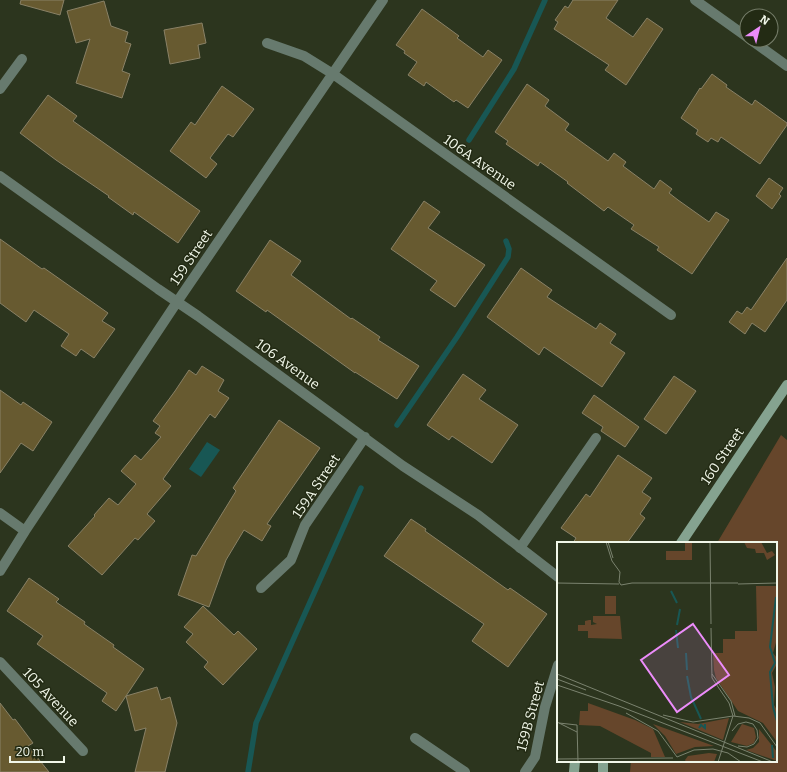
<svg xmlns="http://www.w3.org/2000/svg" width="787" height="772" font-family="Bitter,serif">
	<style>
		.green { fill: #66462b }
		.water { fill: #185754 }
		.lines { fill: none; stroke-linecap: round; stroke-linejoin: round }
		.stream { stroke: #185754; stroke-width: 5.5 }
		.building { fill: #675a30; stroke: #898166 }
		.lane { stroke: #677a6e; stroke-width: 10 }
		.street { stroke: #677a6e; stroke-width: 10 }
		.secondary { stroke: #85a390; stroke-width: 10 }
		.labels { text-anchor: middle; stroke-width: 3; stroke-linejoin: round; paint-order: stroke }
		.street-label { font-size: 14px; fill: #f1f7e9; stroke: #232b14 }
		.inset-river { fill: none; stroke: #185754; stroke-width: 2 }
		.inset-road { fill: none; stroke: #7b836f; stroke-width: 1 }
		.view { fill: #ec8cfa; fill-opacity: 0.15; stroke: #ec8cfa; stroke-width: 2 }
		.inset-edge { fill: none; stroke: #f1f7e9; stroke-width: 2 }
	</style>
	<rect width="100%" height="100%" fill="#2c351e"/>
	<path class="green" d="M781,435l6,5v332h-157l1,-11h145v-218h-59z"/>
	<path class="water" d="M207,442l13,8 -19,27 -12,-8z"/>
	<g class="lines">
		<path class="stream" d="M469,140l45,-71 31,-69
			M397,425l60,-88 51,-80 1,-8 -3,-8
			M248,772l8,-49 105,-235"/>
	</g>
	<path class="building" d="M21,0h43l-4,15 -40,-11z
		M573,0h45l-12,18 27,19 14,-19 16,11 -37,56 -21,-15 4,-5 -55,-36 4,-7 -3,-2 10,-14 3,2z
		M104,1l7,25 17,6 -3,10 6,2 -9,27 8,3 -8,24 -46,-15 14,-44 -14,4 -9,-32z
		M422,9l37,27 -2,2 26,19 5,-7 14,10 -34,48 -12,-8 -2,2 -28,-20 -2,4 -16,-11 9,-13 -13,-9 1,-2 -9,-6z
		M202,23l4,20 -8,2 2,13 -30,6 -6,-34z
		M712,74l15,11 -1,2 26,18 3,-5 32,23v2l-27,39 -39,-27 -3,5 -7,-4 -3,4 -12,-8 2,-4 -17,-12 19,-30 1,1z
		M527,84l22,16 -4,6 24,18 -4,6 43,31 6,-8 12,9 -3,4 31,23 6,-9 12,9 -3,4 9,7 31,22 7,-10 13,8 -37,54 -35,-24 2,-3 -28,-18 3,-4 -26,-18 -4,4 -37,-28 1,-1 -28,-20 -2,4 -32,-22 2,-3 -13,-9z
		M222,86l32,23 -21,28 -5,-3 -18,24 7,6 -11,14 -36,-27 21,-29 4,3z
		M48,95l29,21 -4,5 127,90 -22,32 -44,-31 -1,3 -25,-18 1,-1 -53,-36 -36,-27z
		M769,178l14,10 -4,6 2,2 -9,13 -16,-13z
		M424,201l16,11 -12,16 57,37 -30,42 -25,-17 7,-9 -46,-32z
		M0,239l42,30 2,-1 64,45 -6,8 13,8 -21,29 -13,-9 -5,7 -15,-10 8,-12 -35,-24 -8,12 -26,-19z
		M270,240l31,21 -10,14 60,44 1,-1 28,19 -2,3 41,26 -22,33 -42,-27v1l-88,-63 -1,2 -30,-21z
		M787,258v42l-22,32 -13,-9 -7,11 -16,-12 8,-11 5,3 5,-7 4,3z
		M521,268l31,22 -5,7 49,32 4,-6 16,11 -6,9 15,10 -23,34 -58,-40 -5,8 -52,-38z
		M202,366l22,14 -6,11 11,7 -14,20 -5,-4 -47,65 8,7 -24,28 8,7 -17,19 -3,-2 -33,37 -34,-29 27,-30 -1,-1 15,-17 9,7 18,-21 -15,-13 14,-16 6,5 20,-23 -6,-4 5,-7 -7,-5 22,-30 14,-21 7,5z
		M463,374l23,16 -7,9 39,26 -26,38 -40,-27 -3,4 -22,-15z
		M674,376l22,15 -30,43 -22,-15z
		M0,390l21,15 2,-3 29,20 -19,29 -12,-8 -21,30z
		M594,395l45,32 -14,20 -24,-16 2,-4 -21,-14z
		M279,420l41,28 -53,76 4,2 -9,15 -18,-11 -18,30 -17,47 -31,-12 14,-40 4,1 40,-65 -3,-3z
		M618,455l34,23 -10,14 9,6 -11,16 5,4 -18,25h-54l3,-5 -15,-10 25,-34 4,3z
		M411,519l15,10 -1,2 41,29 42,30 2,-2 37,26 -39,53 -36,-26 12,-17 -100,-68z
		M29,578l30,21 -3,3 29,20 -1,2 30,21 -1,2 31,22 -18,27 31,-9 4,13 9,-3 7,26 -12,49h-30l11,-44 -11,3 -9,-35 -10,15 -14,-10 5,-8 -70,-49 6,-8 -36,-25z
		M203,606l31,29 4,-4 19,18 -34,36 -19,-18 4,-5 -22,-20 7,-8 -9,-7z
		M0,703l13,17 2,-1 18,24 -5,3 21,26h-49z"/>
	<g class="lines">
		<path class="lane" d="M520,548l76,-110"/>
		<path class="street" d="M695,0l52,37
			M751,40l36,26
			M267,43l37,13 29,18 338,241
			M0,89l22,-30
			M0,176l158,113 40,27 205,150 75,49 80,62
			M0,513l25,18
			M0,571l25,-40 152,-229 206,-302
			M261,588l30,-28 14,-35 60,-88
			M0,662l83,89
			M415,738l50,34
			M525,772l10,-15 10,-50 13,-42"/>
		<path class="secondary" d="M681,543l106,-158
			M574,772l1,-11
			M603,772v-11"/>
	</g>
	<g class="labels">
		<g class="street-label">
			<text transform="translate(480 162) rotate(35)" y="5">106A Avenue</text>
			<text transform="translate(191 257) rotate(-56)" y="5">159 Street</text>
			<text transform="translate(288 364) rotate(36)" y="5">106 Avenue</text>
			<text transform="translate(722 456) rotate(-56)" y="5">160 Street</text>
			<text transform="translate(316 486) rotate(-56)" y="5">159A Street</text>
			<text transform="translate(51 697) rotate(47)" y="5">105 Avenue</text>
			<text transform="translate(530 716) rotate(-75)" y="5">159B Street</text>
		</g>
	</g>
	<g transform="translate(557 542)">
		<rect width="220" height="220" fill="#2c351e"/>
		<path d="M128,0h7v18h-26v-9h19zM187,0h17l6,11 5,-2 3,4 -8,5 -3,-7h-8l-1,-4 -8,-1zM199,44h21v53l-4,14 4,5v6l-5,9 3,14 -1,18 3,5v32l-14,-19 -25,-12 -22,-33 -2,-8 -1,-17h10v-14h12v-8h22zM48,54h11v18h-11zM36,74h27l2,23 -34,-1v-7h-10v-6h7v-4l4,-1h2v5l6,-1 -4,-2zM31,161l47,17 18,9 12,28h-14v-4l-51,-27 -21,-1 1,-14h8zM172,176l-6,22 -43,-18 18,2zM96,182l61,22 -19,1 -19,7 -11,-18zM185,182l12,4 2,9 -2,6 -7,3 -16,-4zM202,187l18,23v9l-31,-11 7,-2 6,-6zM152,211l8,1 -3,8h-28l-1,-2 3,-4z" fill="#66462b"/>
		<path class="inset-river" d="M114,49l6,12M219,55l-6,50 5,16 -5,9 3,35 4,14M120,83l3,-16M119,88l2,18M129,111l1,17M130,134l4,21 10,22M142,186l2,-3 4,3v-4M215,203l1,13"/>
		<path class="inset-road" d="M49,0l6,19 8,11M51,0l5,16M153,0l1,82M63,30l-1,10 2,3 11,-2h106M0,41l62,1M181,42l39,-1M154,86l1,50 17,25 4,13M0,132l216,88M155,132l19,27 4,15M0,137l29,11M0,143l62,21 144,56M69,171l32,18 19,26 17,-7 19,-1 15,4 13,9M106,173l30,7 40,-6M0,180l20,10M2,181l18,2 1,37M175,189l6,-7 8,-2 7,2 4,6 1,8 -4,6 -7,3 -9,-1M0,217l116,-1M161,220l15,-46 16,2 11,5 17,24"/>
		<path class="view" d="M136,82l36,51 -52,37 -36,-52z"/>
		<rect width="220" height="220" class="inset-edge"/>
	</g>
	<g transform="translate(759 28) rotate(35)"><circle r="19" fill="#232b14" stroke="#757d69"/>
	<path d="M0-3L7 15L0 10L-7 15Z" fill="#ec8cfa"/>
	<text y="-6" font-size="11" font-weight="bold" text-anchor="middle" fill="#f1f7e9">N</text>
	</g>
	<path d="M10 756v6h54v-6" fill="none" stroke="#f1f7e9" stroke-width="2"/>
	<text x="16" y="756" font-size="12" fill="#f1f7e9" stroke="#232b14" stroke-width="3" paint-order="stroke">20 m</text>
</svg>
